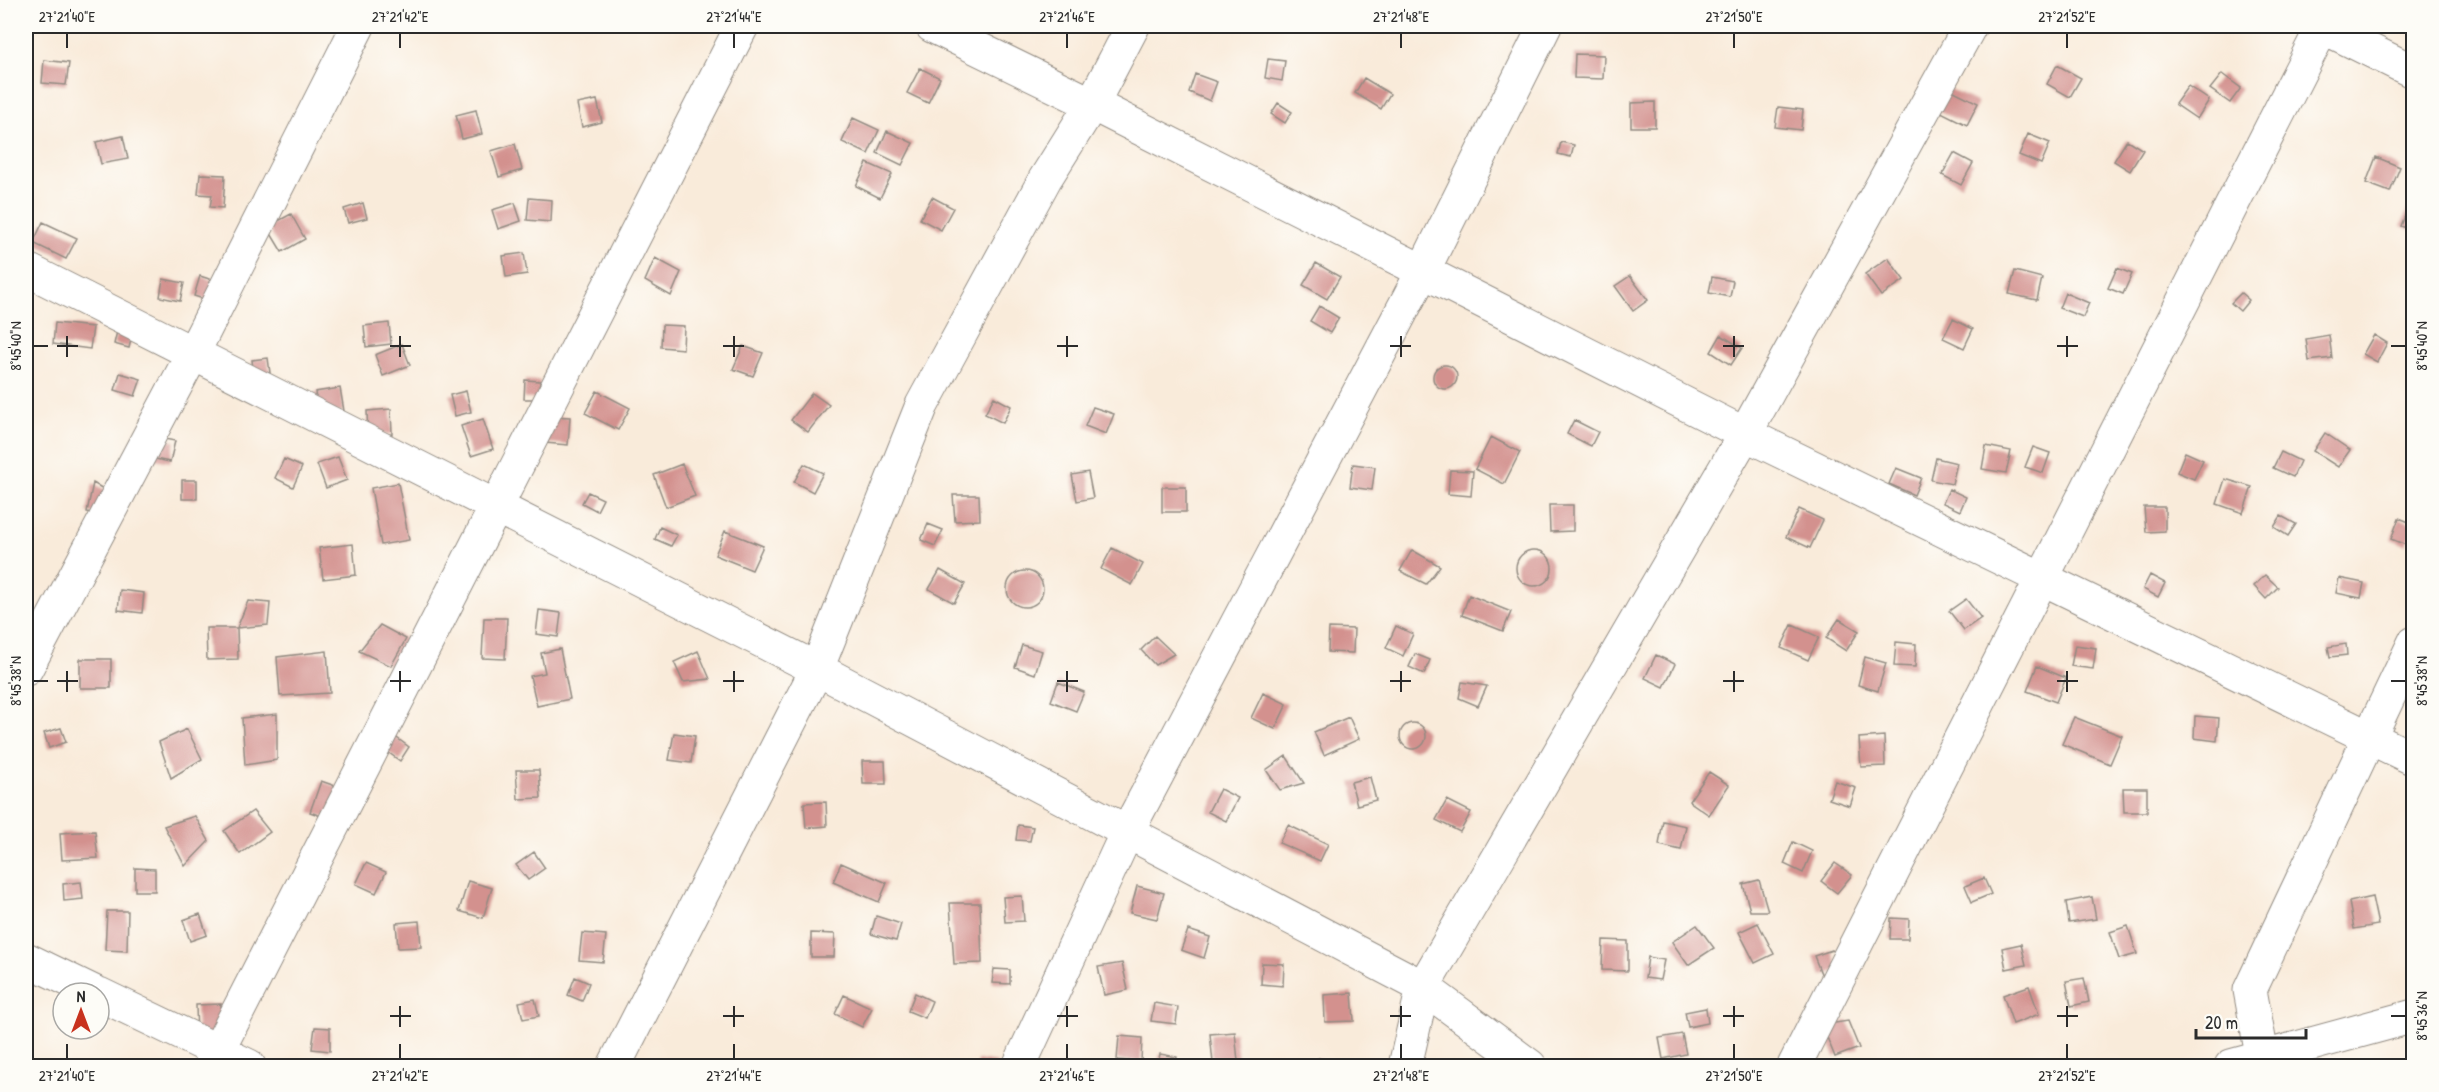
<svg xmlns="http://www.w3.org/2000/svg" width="2439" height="1092" font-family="'Patrick Hand',sans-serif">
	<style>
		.building { fill: #d3918e }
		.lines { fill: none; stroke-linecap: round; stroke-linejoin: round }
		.street-casing { stroke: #928b82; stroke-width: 35 }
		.secondary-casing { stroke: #928b82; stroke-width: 35 }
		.street { stroke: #fff; stroke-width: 33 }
		.secondary { stroke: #fff; stroke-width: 33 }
		.ticks { fill: none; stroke: #2b2b2b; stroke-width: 2 }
		.neatline { fill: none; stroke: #2b2b2b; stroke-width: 2 }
		.ticks-label { font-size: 15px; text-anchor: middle; fill: #2b2b2b }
	</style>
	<rect width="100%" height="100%" fill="#fdfcf7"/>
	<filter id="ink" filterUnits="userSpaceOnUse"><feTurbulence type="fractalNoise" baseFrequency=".0167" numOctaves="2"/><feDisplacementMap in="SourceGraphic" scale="12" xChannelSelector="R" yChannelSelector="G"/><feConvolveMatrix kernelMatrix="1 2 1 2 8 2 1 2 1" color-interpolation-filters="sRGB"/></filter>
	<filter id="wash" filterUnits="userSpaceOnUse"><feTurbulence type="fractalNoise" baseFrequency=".008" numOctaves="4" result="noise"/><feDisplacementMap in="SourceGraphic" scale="24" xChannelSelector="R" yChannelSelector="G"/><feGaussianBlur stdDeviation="1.35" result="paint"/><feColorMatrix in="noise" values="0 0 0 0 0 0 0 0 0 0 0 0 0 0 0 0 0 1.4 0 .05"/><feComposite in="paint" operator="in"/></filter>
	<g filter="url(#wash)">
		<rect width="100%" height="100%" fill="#f9ebda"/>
		<g id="blocks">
			<path class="building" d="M1575,54l29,1 -1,24 -29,-1z
				M1268,59l17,2 -3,20 -17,-3z
				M44,60l25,3 -3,22 -24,-2z
				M2057,65l24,13 -11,19 -23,-13z
				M920,68l20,10 -12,25 -21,-10z
				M1195,74l22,8 -7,19 -21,-9z
				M2222,74l19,14 -11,15 -20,-14z
				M1364,78l26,16 -9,15 -26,-16z
				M2188,86l21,14 -12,19 -22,-15z
				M1946,87l32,16 -11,22 -32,-16z
				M597,100l5,22 -20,5 -5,-23z
				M1655,102v25h-24v-24z
				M1278,103l14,9 -7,11 -14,-9z
				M1778,107l25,3 -2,20 -26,-3z
				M476,110l6,24 -20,5 -6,-24z
				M853,118l26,12 -11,24 -26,-12z
				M887,131l26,12 -11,22 -25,-12z
				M2028,134l22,9 -9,21 -22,-9z
				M123,136l5,23 -27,5 -5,-22z
				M2127,140l16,10 -13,21 -16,-10z
				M1561,142l13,3 -3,12 -13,-3z
				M515,144l7,26 -23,7 -8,-26z
				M1954,153l19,10 -12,22 -19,-10z
				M2376,157l24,10 -10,25 -24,-9z
				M867,163l25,11 -12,24 -24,-12z
				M200,174l25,1 -2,33 -13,-1 2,-12 -14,-1z
				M932,197l21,11 -12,22 -21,-11z
				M529,198l23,2 -1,22 -24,-2z
				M363,203l4,15 -19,5 -4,-14z
				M515,203l6,18 -23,8 -6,-19z
				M2410,203l4,1v27l-13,-5z
				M291,214l14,25 -23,13 -15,-25z
				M43,222l34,16 -11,21 -33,-16z
				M524,253l3,21 -21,3 -3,-21z
				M655,258l26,14 -10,24 -26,-15z
				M1888,258l16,22 -23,16 -16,-22z
				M1316,263l24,14 -13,22 -24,-14z
				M2117,268l15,6 -9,20 -15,-6z
				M2015,271l27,7 -5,22 -28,-6z
				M200,276l22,7 -6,20 -22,-7z
				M1630,276l18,24 -15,11 -18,-25z
				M1712,277l21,4 -3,16 -21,-4z
				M163,279l21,4 -4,18 -20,-4z
				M2065,293l24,10 -6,14 -24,-9z
				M2241,293l8,7 -9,11 -9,-8z
				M1319,306l20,12 -9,15 -20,-12z
				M1953,319l20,10 -9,19 -21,-10z
				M55,323l38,4 -3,22 -37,-5z
				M119,323l15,3 -5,22 -15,-4z
				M389,323l2,21 -25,3 -2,-21z
				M662,325l22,1 -1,23 -22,-2z
				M1721,335l21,13 -11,17 -20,-13z
				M2329,335l3,23 -23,3 -3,-22z
				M2374,335l13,8 -10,19 -14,-8z
				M402,344l8,21 -27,11 -8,-21z
				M743,346l20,7 -10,23 -20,-7z
				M268,358l2,15 -16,3 -2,-16z
				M1433 377a12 12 0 1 1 24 0a12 12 0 1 1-24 0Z
				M120,373l21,6 -6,17 -20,-6z
				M525,380l15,1v18h-16z
				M340,388l4,23 -26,4 -3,-23z
				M466,391l5,21 -16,4 -5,-21z
				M597,391l33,17 -12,22 -33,-17z
				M812,393l17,12 -21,27 -17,-12z
				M994,397l17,9 -8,17 -18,-9z
				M1093,407l21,7 -8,20 -21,-8z
				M391,409l1,25 -24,1 -1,-24z
				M547,416l23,1 -2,28 -23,-2z
				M483,419l10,30 -22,7 -10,-30z
				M1574,420l24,12 -7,14 -24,-12z
				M2325,433l25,17 -12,17 -25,-16z
				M155,437l20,4 -5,21 -20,-4z
				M1491,437l29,15 -16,32 -29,-15z
				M1986,446l25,5 -5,22 -24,-4z
				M2033,447l17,6 -7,20 -18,-6z
				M2185,452l18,8 -9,19 -17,-7z
				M2281,452l19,9 -7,16 -20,-9z
				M338,457l9,23 -21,8 -9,-24z
				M1936,458l21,5 -5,21 -21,-4z
				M284,459l18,8 -9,20 -18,-9z
				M682,464l13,32 -29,11 -12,-32z
				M804,464l19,9 -10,19 -19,-10z
				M1353,464l22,3 -3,23 -22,-3z
				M1896,468l25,10 -7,17 -25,-11z
				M1450,470l23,1 -2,25 -23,-2z
				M1088,472l5,26 -16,3 -5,-26z
				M2225,479l27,8 -9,26 -26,-9z
				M182,480h15v19h-15z
				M93,483l14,8 -5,24 -15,-3z
				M398,483l11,57 -28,5 -10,-57z
				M1162,487h24v25h-24z
				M1949,489l17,8 -6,14 -17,-8z
				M588,492l15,7 -6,12 -15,-8z
				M953,495h26l1,25 -25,1z
				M1549,505h24v26l-23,1z
				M2144,507h21v24l-19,1z
				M1799,509l24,11 -13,28 -24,-11z
				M2281,516l15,8 -8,12 -14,-9z
				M2399,518l15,6 -8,21 -15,-6z
				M928,524l15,6 -8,16 -14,-6z
				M660,527l17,8 -6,11 -16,-7z
				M725,531l38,15 -11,24 -37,-15z
				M353,544l3,31 -33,4 -4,-31z
				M1112,548l31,16 -11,21 -31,-16z
				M1412,550l28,16 -14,18 -26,-13z
				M1516 568a18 18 0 1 1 36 0a18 18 0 1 1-36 0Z
				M940,570l25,14 -11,19 -25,-14z
				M1007 589a18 18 0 1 1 36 0a18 18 0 1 1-36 0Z
				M2150,575l15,8 -7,14 -15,-8z
				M2265,575l13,12 -12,12 -12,-13z
				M2339,578l25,5 -3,15 -25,-5z
				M120,590l24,3 -2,20 -24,-3z
				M1469,595l42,17 -8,19 -41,-16z
				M1966,599l15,19 -17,12 -15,-19z
				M248,601l22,2 -2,22 -31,3z
				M539,610l22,3 -3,24 -22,-3z
				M484,618h23l-2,41 -23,-1z
				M1839,619l20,12 -13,20 -20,-13z
				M380,625l26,14 -15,27 -32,-15z
				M1792,625l27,12 -11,23 -27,-12z
				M1396,626l17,8 -10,22 -17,-8z
				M206,628h31l1,31 -31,1z
				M1329,628l25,1 -1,24 -25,-1z
				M1155,636l19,18 -19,11 -14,-15z
				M1896,642l20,2 -1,23 -21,-1z
				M2346,644l1,11 -17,2 -2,-10z
				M1022,645l20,6 -7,23 -20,-7z
				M2075,645l21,3 -3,21 -22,-3z
				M560,649l10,50 -33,7 -7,-30 15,-3 -4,-20z
				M327,651l3,42 -50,3 -3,-39z
				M698,651l12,28 -27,3 -9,-20z
				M1415,654l15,6 -6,14 -15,-7z
				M1656,655l19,9 -11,23 -19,-9z
				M1865,657l21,6 -8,28 -20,-6z
				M80,659h31v29h-31z
				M2037,666l29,12 -10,24 -29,-11z
				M1058,682l26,10 -8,19 -25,-10z
				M1462,682l25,4 -9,20 -19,-8z
				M1263,693l24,11 -12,25 -24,-11z
				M277,714v46l-32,5 -3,-47z
				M2195,716l24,2 -2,23 -23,-3z
				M1349,717l10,22 -35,16 -10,-23z
				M2074,717l48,19 -12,28 -48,-20z
				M26,723l4,1 -2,33h-2z
				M1400 736a13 13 0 1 1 26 0a13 13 0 1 1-26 0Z
				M61,728l5,14 -17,6 -5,-15z
				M187,729l15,30 -31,19 -12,-36z
				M390,733l19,14 -9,14 -19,-14z
				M674,733l21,3 -4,27 -22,-3z
				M1884,736l1,30 -24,1 -2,-29z
				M1286,756l18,27 -24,7 -14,-20z
				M862,761h23l1,23h-23z
				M516,770h23l2,28 -23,1z
				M1709,772l20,13 -20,30 -20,-14z
				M1370,777l6,23 -19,5 -6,-23z
				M321,781l23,8 -12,31 -22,-8z
				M1835,781l21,7 -6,18 -21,-7z
				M2123,788h24v24h-23z
				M1220,789l18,9 -12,23 -18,-9z
				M1447,800l24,12 -11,20 -24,-12z
				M826,802l1,24 -21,2 -2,-25z
				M253,811l17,21 -30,22 -16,-23z
				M195,816l14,25 -24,25 -21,-40z
				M1663,821l23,5 -5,24 -22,-5z
				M1018,825l15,2 -3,14 -14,-1z
				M1288,825l40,19 -8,17 -41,-18z
				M95,831l3,27 -36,2 -2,-27z
				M1793,842l19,9 -9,22 -19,-9z
				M534,852l11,16 -17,12 -12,-15z
				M366,863l20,9 -10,21 -20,-9z
				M841,863l46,20 -8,19 -46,-20z
				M1835,863l17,12 -15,18 -16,-12z
				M135,868l20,1v22h-20z
				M1984,878l7,16 -19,8 -7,-16z
				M1759,880l9,31h-18l-7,-27z
				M468,881l24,7 -9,30 -24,-7z
				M81,882l2,17 -19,2 -1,-17z
				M1137,886l27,7 -7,26 -27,-6z
				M1022,896l2,25 -19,1 -2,-25z
				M2092,897l4,22 -27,4 -3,-21z
				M2372,897l6,28 -24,4 -5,-27z
				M950,903h30l2,60 -28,1z
				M107,911h21l-1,40 -22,-1z
				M200,914l7,21 -17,6 -7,-21z
				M876,916l25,8 -5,17 -25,-7z
				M1891,918l18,1 -1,20h-18z
				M419,921l2,26 -23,1 -2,-25z
				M1758,923l16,31 -19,9 -16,-31z
				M1697,925l17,23 -26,17 -16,-23z
				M2128,926l9,28 -18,5 -9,-27z
				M1188,930l22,7 -6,21 -23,-8z
				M582,933l24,2 -3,27 -24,-2z
				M811,933l24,1 -1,23h-23z
				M1603,940l25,1v30l-26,-1z
				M2021,944l5,21 -20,4 -4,-21z
				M1832,950l7,20 -17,6 -8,-20z
				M1648,957l16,3 -4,20 -15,-2z
				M1122,963l6,27 -24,5 -6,-28z
				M1262,963l22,1 -1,22 -22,-2z
				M994,969l16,1v14l-18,-1z
				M575,977l14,6 -7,18 -14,-6z
				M2084,978l5,24 -18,4 -5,-25z
				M2029,986l10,28 -26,10 -10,-29z
				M915,993l17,8 -7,17 -17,-7z
				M1352,993l2,28 -29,1 -1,-27z
				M844,995l28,13 -10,19 -27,-13z
				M535,999l4,17 -16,3 -4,-17z
				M1154,1003l24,4 -2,17 -25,-3z
				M221,1004l1,33h-25l-1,-32z
				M1706,1008l2,15 -20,4 -3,-15z
				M1848,1021l11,27 -24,9 -13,-32z
				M315,1027l15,1v23l-18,-2z
				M1235,1032l3,29 -25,2 -3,-29z
				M1682,1034l4,20 -23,5 -4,-21z
				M1119,1036l23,2 -1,24 -24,-2z
				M1160,1054l17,3 -2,9h-18z
				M1319,1058l4,8h-16l-1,-3z
				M977,1060l20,3 -1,3h-19z"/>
		</g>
	</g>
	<g filter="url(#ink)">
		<use href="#blocks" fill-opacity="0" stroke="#928b82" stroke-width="1.5"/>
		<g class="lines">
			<defs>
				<path id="street" d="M932,26l160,78 653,330 669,325
					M2321,26l93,46
					M26,269l791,400 606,318 107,79
					M26,669l167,-316 165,-327
					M26,959l70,34
					M99,994l150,72
					M210,1066l532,-1040
					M614,1066l203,-397 105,-264 123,-226 47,-75 41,-78
					M1019,1066l108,-234 296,-561 122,-245
					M1405,1066l18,-79 322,-553 225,-408
					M1794,1066l529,-1040
					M2264,1066l-14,-76 164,-347"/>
				<path id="secondary" d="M2231,1066l183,-50"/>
			</defs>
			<use href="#street" class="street-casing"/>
			<use href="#secondary" class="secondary-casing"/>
			<use href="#street" class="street"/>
			<use href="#secondary" class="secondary"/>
		</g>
	</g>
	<path class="ticks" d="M67,33v15M400,33v15M734,33v15M1067,33v15M1401,33v15M1734,33v15M2067,33v15M67,336v21M400,336v21M734,336v21M1067,336v21M1401,336v21M1734,336v21M2067,336v21M33,346h15M57,346h21M390,346h21M723,346h21M1057,346h21M1390,346h21M1723,346h21M2057,346h21M2391,346h15M67,671v21M400,671v21M734,671v21M1067,671v21M1401,671v21M1734,671v21M2067,671v21M33,681h15M57,681h21M390,681h21M723,681h21M1057,681h21M1390,681h21M1723,681h21M2057,681h21M2391,681h15M400,1006v21M734,1006v21M1067,1006v21M1401,1006v21M1734,1006v21M2067,1006v21M390,1016h21M723,1016h21M1057,1016h21M1390,1016h21M1723,1016h21M2057,1016h21M2391,1016h15M67,1044v15M400,1044v15M734,1044v15M1067,1044v15M1401,1044v15M1734,1044v15M2067,1044v15"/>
	<rect width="2439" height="1092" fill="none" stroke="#fdfcf7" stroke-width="66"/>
	<g transform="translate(81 1011)"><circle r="28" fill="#fdfcf7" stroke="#a9a8a5" stroke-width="1.5"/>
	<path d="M0-4.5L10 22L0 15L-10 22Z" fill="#c8321e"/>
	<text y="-9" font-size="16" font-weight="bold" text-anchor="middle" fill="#2b2b2b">N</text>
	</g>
	<path d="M2196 1029v9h110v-9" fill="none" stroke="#2b2b2b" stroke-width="3"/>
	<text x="2205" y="1029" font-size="18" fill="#2b2b2b" stroke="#fdfcf7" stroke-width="4.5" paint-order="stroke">20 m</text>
	<rect x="33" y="33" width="2373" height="1026" class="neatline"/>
	<g class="ticks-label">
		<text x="67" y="22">27°21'40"E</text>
		<text x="400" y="22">27°21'42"E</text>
		<text x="734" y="22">27°21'44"E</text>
		<text x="1067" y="22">27°21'46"E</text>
		<text x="1401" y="22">27°21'48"E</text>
		<text x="1734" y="22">27°21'50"E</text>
		<text x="2067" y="22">27°21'52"E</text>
		<text transform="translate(16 346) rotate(-90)" y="5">8°45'40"N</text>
		<text transform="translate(2422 346) rotate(-90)" y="5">8°45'40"N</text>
		<text transform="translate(16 681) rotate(-90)" y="5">8°45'38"N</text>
		<text transform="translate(2422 681) rotate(-90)" y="5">8°45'38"N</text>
		<text transform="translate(2422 1016) rotate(-90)" y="5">8°45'36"N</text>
		<text x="67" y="1081">27°21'40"E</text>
		<text x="400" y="1081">27°21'42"E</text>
		<text x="734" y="1081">27°21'44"E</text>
		<text x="1067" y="1081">27°21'46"E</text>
		<text x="1401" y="1081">27°21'48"E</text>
		<text x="1734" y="1081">27°21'50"E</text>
		<text x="2067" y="1081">27°21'52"E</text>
	</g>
</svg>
